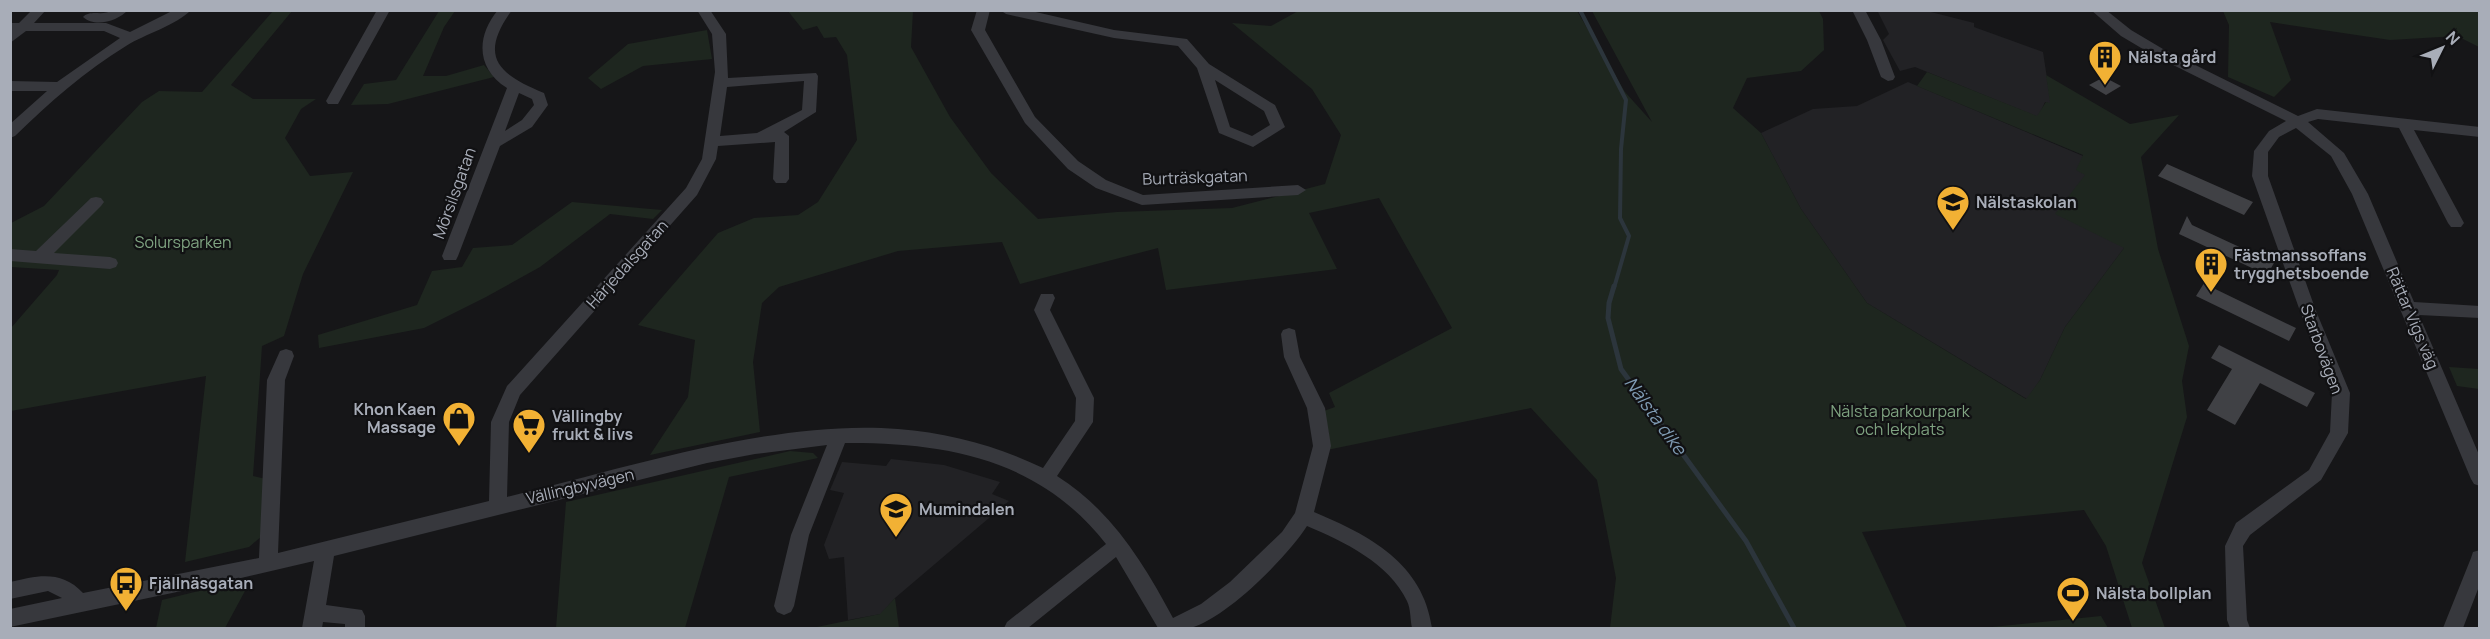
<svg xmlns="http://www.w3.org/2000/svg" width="2490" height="639" font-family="Manrope,sans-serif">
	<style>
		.built { fill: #222225 }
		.green { fill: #1e261f }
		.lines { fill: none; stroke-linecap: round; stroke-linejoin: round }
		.stream-far1 { stroke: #2c353c; stroke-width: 4 }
		.stream { stroke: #2c353c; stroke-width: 5 }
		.building { fill: #404145 }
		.minor { fill: #37383d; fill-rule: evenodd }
		.labels { text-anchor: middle; stroke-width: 4.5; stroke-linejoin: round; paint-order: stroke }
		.poi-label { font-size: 16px; font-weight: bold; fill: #a8adb8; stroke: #111113; text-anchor: start }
		.street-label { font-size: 16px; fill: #a8adb8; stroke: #111113 }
		.park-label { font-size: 16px; fill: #7fa381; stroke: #111113 }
		.water-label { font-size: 18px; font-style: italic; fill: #7f9bb3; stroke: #111113 }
	</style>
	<rect width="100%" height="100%" fill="#161618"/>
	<path class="built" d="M1877,10l50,1 47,12v4l69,25 8,52 -6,-2 -7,15 -123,-50 -15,4 -17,-31 6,-6z
		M1908,82l175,74 -4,12 7,6 38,74 -59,79 -25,53 -13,19 -160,-96 -66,-94 -40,-76 52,-24 44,-3z
		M891,459l53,6 56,17 -8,12 17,7 -114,97 -14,16 -33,6 -4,-63 -15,2 -5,-14 20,-52 -14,-3 12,-28 44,4z"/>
	<path class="green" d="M1300,10l277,1 48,81 27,30 -60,-111h227l4,8 1,31 -23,21 -54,7 -14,30 28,25 40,76 66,94 159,96 14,-19 25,-53 59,-79 -69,-34 30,-39 -9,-5 7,-15 -166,-69 10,-14 110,44 9,-14 4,1 -4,-28 84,49 49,-9 -38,42 17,92 31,97 -7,35 5,36 -45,146 23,65h-33l-26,-82 -22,-36 -222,22 45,96h-297l6,-50 -19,-98 -66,-72 -204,42 2,-15 -5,-24 11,-4 -6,-14 123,-65 -73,-130 -70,15 28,56 -171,21 -8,-42 -138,36 -18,-42 -104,9 -119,36 -17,16 -9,59 7,70 -110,23 38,-58 7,-57 -57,-15 80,-92 36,-15 44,-3 20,-13 39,-62 -10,-85 -11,-18 -12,1 -7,-12 -14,4 -15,-19h125l-2,36 39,70 41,56 47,46 79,-7 115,-4 93,-24 16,-49 -29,-46 -80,-66 39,3z
		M273,11h19l-61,74 22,14h63l-15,10 -16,29 25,38 43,-4 -50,102 -19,62 -22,10 -9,130 13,3 -4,57 -13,11 -64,15 21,-186 -195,35v-83l46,-53 2,-5 -48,-3v-44l33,-17 98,-104 17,-11 43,1z
		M439,11h16l-11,16 -21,49h23l38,-11 10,12 -106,27 -37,1 13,-21 32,-4z
		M2223,11h256v36l-22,-11 -67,4 -120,-18 21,58 -17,17 -46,-20 1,-52z
		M707,30l5,29 -69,7 -42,23 -13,-11 40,-34z
		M572,202l90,8 -9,9 -43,-5 -70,53 -54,30 -62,31 -105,20 -1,-13 99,-30 15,-34 30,-4 11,-19 39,-3z
		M2449,367l30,2v20l-22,-3z
		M790,451l23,2 5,5 -89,19 -44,151h-129l10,-126z
		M252,578l-27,50h-69l6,-28z
		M895,598l4,30h-87l68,-14z
		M2101,616l7,12h-126z"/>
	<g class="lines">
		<path class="stream-far1" d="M1580,10l46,90 -5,49 -1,69 9,18 -15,52"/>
		<path class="stream" d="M1614,286l-5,17 -1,15 13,51 125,172 48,87"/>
	</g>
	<path class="building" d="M2104,77l17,9 -15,9 -17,-10z
		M2167,164l86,38 -9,13 -86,-39z
		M2187,216l5,9 82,38 -7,12 -88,-41z
		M2206,280l5,7 85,41 -7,13 -93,-45z
		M2219,345l96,48 -8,14 -47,-24 -25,42 -28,-15 25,-41 -21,-11z"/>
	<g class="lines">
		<path class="minor" d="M32,10h14l-12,13h72l24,9 44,-22h17c-14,15 -46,24 -65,36 -41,25 -77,57 -111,90l-5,2v-14l37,-33h-37v-10l47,1 63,-44 -16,-7h-78l-16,12v-20h9z
			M112,10h16c-10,11 -33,18 -45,7 8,-8 20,0 29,-7z
			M377,10h13l-52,94h-10l-2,-3z
			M498,10h14c-34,47 -14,64 32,83l4,12 -16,22 -32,19 -42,110 -2,4h-12l-2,-4 65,-168c-31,-19 -31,-52 -9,-78zM519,93l13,6 2,6 -12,15 -17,11z
			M697,10h13l16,24 2,44 88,-5 2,3 -2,36 -32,20 5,4v43l-3,4h-10l-3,-4 2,-37 -57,4 -2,13 -19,36 -177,200 -11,27 -2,75c119,-29 269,-78 391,-68 51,4 99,17 145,39l32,-47 1,-23 -42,-88 7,-16h12l2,4 -5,12 44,88 -1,24 -36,54c54,34 86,86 116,142l28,-14 29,-22 52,-50 13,-19 18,-67 -6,-38 -23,-51 -3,-23 2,-4 6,-2 6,2 5,27 25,51 6,38 -17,66c55,23 109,51 118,116h-20c-2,-8 -1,-19 -5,-27 -18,-38 -64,-60 -100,-75 -19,30 -81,93 -117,102 -9,3 -22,0 -32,0l-42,-71 -88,71h-24l3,-6 99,-78c-65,-83 -155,-101 -255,-101h-6l-36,92 -15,71 -3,6 -7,3 -7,-3 -3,-6 17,-71 36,-90 -72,9 -48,9 -373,93 -8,49 36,5 3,6v12h-20v-4l-22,-2 -1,6h-20l12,-67 -99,23 -205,43v-18l52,-11 -14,-7 -38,8v-17c28,-7 52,-12 73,11l176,-35 8,-178 13,-29 6,-2 6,2 2,5 -9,24 -7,173 211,-52 2,-79 16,-36 179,-198 16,-29 13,-87 -3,-38zM804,81l-2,29 -45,23 -37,3 7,-49z
			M977,10h13l-5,20 50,87 43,44 28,19 37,15 155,-10 8,5 -8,5 -156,10 -46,-17 -28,-19 -43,-46 -54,-93z
			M1000,10h27l87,20 73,9 22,25 66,41 10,22 -32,20 -34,-14 -22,-65 -19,-22 -64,-8 -108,-24zM1215,80l49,31 6,14 -18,11 -22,-9z
			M1852,10h13l16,30 14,37 -2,3 -5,1 -7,-4 -14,-37z
			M2091,10h15l25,20 32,19 135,67 19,-7 163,18v10l-66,-7 50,93 -3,4h-10l-3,-4 -49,-95 -81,-9 -10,3 36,31 24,41 46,108 66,4v12l-61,-3 61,142v29l-6,-2 -3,-5 -119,-285 -21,-38 -35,-28 -17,9 -11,15v24l48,135 34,82 -2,40 -27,47 -71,55 -7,11 4,74 3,8h-20l-3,-8 -2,-74 11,-23 73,-53 21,-38 2,-39 -32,-82 -48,-135 2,-25 15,-20 17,-10 -133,-66 -32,-19z
			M96,197l5,1 3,4 -3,4 -47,47 56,4 6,2 2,4 -2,4 -6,2 -100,-8v-12l26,2 55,-53z
			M2480,550v34l-17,44h-20l28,-70 2,-6z"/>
	</g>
	<defs>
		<symbol id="building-pin" viewBox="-11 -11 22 30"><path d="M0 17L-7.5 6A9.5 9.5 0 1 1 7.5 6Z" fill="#f2b134" stroke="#111113"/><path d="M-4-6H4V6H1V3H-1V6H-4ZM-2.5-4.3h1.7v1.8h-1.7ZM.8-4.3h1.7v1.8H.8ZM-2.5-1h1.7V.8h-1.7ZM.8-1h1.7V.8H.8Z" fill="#111"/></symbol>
		<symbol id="school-pin" viewBox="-11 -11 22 30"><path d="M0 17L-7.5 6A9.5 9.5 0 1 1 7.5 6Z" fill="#f2b134" stroke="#111113"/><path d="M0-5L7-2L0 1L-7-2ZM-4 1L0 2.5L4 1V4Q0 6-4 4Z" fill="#111"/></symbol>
		<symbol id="shop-pin" viewBox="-11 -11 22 30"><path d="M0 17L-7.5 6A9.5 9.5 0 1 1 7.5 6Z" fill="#f2b134" stroke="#111113"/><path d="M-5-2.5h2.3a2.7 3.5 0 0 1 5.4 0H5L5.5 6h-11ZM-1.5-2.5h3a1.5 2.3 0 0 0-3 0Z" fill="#111"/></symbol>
		<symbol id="supermarket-pin" viewBox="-11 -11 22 30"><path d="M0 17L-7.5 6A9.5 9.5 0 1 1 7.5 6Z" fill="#f2b134" stroke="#111113"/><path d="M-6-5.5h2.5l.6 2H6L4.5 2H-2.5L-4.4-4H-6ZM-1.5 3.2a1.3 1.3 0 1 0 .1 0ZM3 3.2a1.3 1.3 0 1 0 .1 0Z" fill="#111"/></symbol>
		<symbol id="bus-pin" viewBox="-11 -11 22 30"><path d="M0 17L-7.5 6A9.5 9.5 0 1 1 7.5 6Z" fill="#f2b134" stroke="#111113"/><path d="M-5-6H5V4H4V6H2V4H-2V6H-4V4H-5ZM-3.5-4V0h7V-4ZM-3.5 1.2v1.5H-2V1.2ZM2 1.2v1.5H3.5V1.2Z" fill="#111"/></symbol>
		<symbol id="stadium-pin" viewBox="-11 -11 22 30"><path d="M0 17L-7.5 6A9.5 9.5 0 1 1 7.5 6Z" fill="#f2b134" stroke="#111113"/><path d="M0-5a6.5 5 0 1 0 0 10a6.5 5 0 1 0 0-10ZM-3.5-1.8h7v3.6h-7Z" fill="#111"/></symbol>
	</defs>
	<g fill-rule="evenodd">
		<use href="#building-pin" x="2086" y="38" width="38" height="52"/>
		<use href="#school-pin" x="1934" y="183" width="38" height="52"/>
		<use href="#building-pin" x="2192" y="245" width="38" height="52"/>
		<use href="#shop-pin" x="440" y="399" width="38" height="52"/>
		<use href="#supermarket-pin" x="510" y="406" width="38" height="52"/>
		<use href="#school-pin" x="877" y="490" width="38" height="52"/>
		<use href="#bus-pin" x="107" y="564" width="38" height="52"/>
		<use href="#stadium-pin" x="2054" y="574" width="38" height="52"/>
	</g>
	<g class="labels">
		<g class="poi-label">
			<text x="2128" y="63">Nälsta gård</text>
			<text x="1976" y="208">Nälstaskolan</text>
			<text x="2234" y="261">Fästmanssoffans<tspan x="2234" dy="18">trygghetsboende</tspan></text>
			<text x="436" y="415" text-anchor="end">Khon Kaen<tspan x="436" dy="18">Massage</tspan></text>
			<text x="552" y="422">Vällingby<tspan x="552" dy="18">frukt &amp; livs</tspan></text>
			<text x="919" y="515">Mumindalen</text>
			<text x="149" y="589">Fjällnäsgatan</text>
			<text x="2096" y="599">Nälsta bollplan</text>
		</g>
		<g class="street-label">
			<text transform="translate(1195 177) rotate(-2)" y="6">Burträskgatan</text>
			<text transform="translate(454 193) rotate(-70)" y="6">Mörsilsgatan</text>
			<text transform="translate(627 264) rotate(-48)" y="6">Härjedalsgatan</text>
			<text transform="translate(2413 318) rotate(67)" y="6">Rättar Vigs väg</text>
			<text transform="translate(2322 349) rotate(70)" y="6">Starbovägen</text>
			<text transform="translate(580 486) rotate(-13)" y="6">Vällingbyvägen</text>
		</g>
		<g class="park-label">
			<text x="183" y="248">Solursparken</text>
			<text x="1900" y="417">Nälsta parkourpark<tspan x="1900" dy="18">och lekplats</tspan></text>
		</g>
		<g class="water-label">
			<text transform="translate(1655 416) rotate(54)" y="6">Nälsta dike</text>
		</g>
	</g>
	<rect width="2490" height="639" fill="none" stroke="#a8adb8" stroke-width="24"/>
	<g transform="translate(2442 48) rotate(47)" stroke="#111113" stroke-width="4.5" paint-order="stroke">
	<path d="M0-4.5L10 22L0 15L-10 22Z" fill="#a8adb8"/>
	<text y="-9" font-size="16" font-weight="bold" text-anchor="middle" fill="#a8adb8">N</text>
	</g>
</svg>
